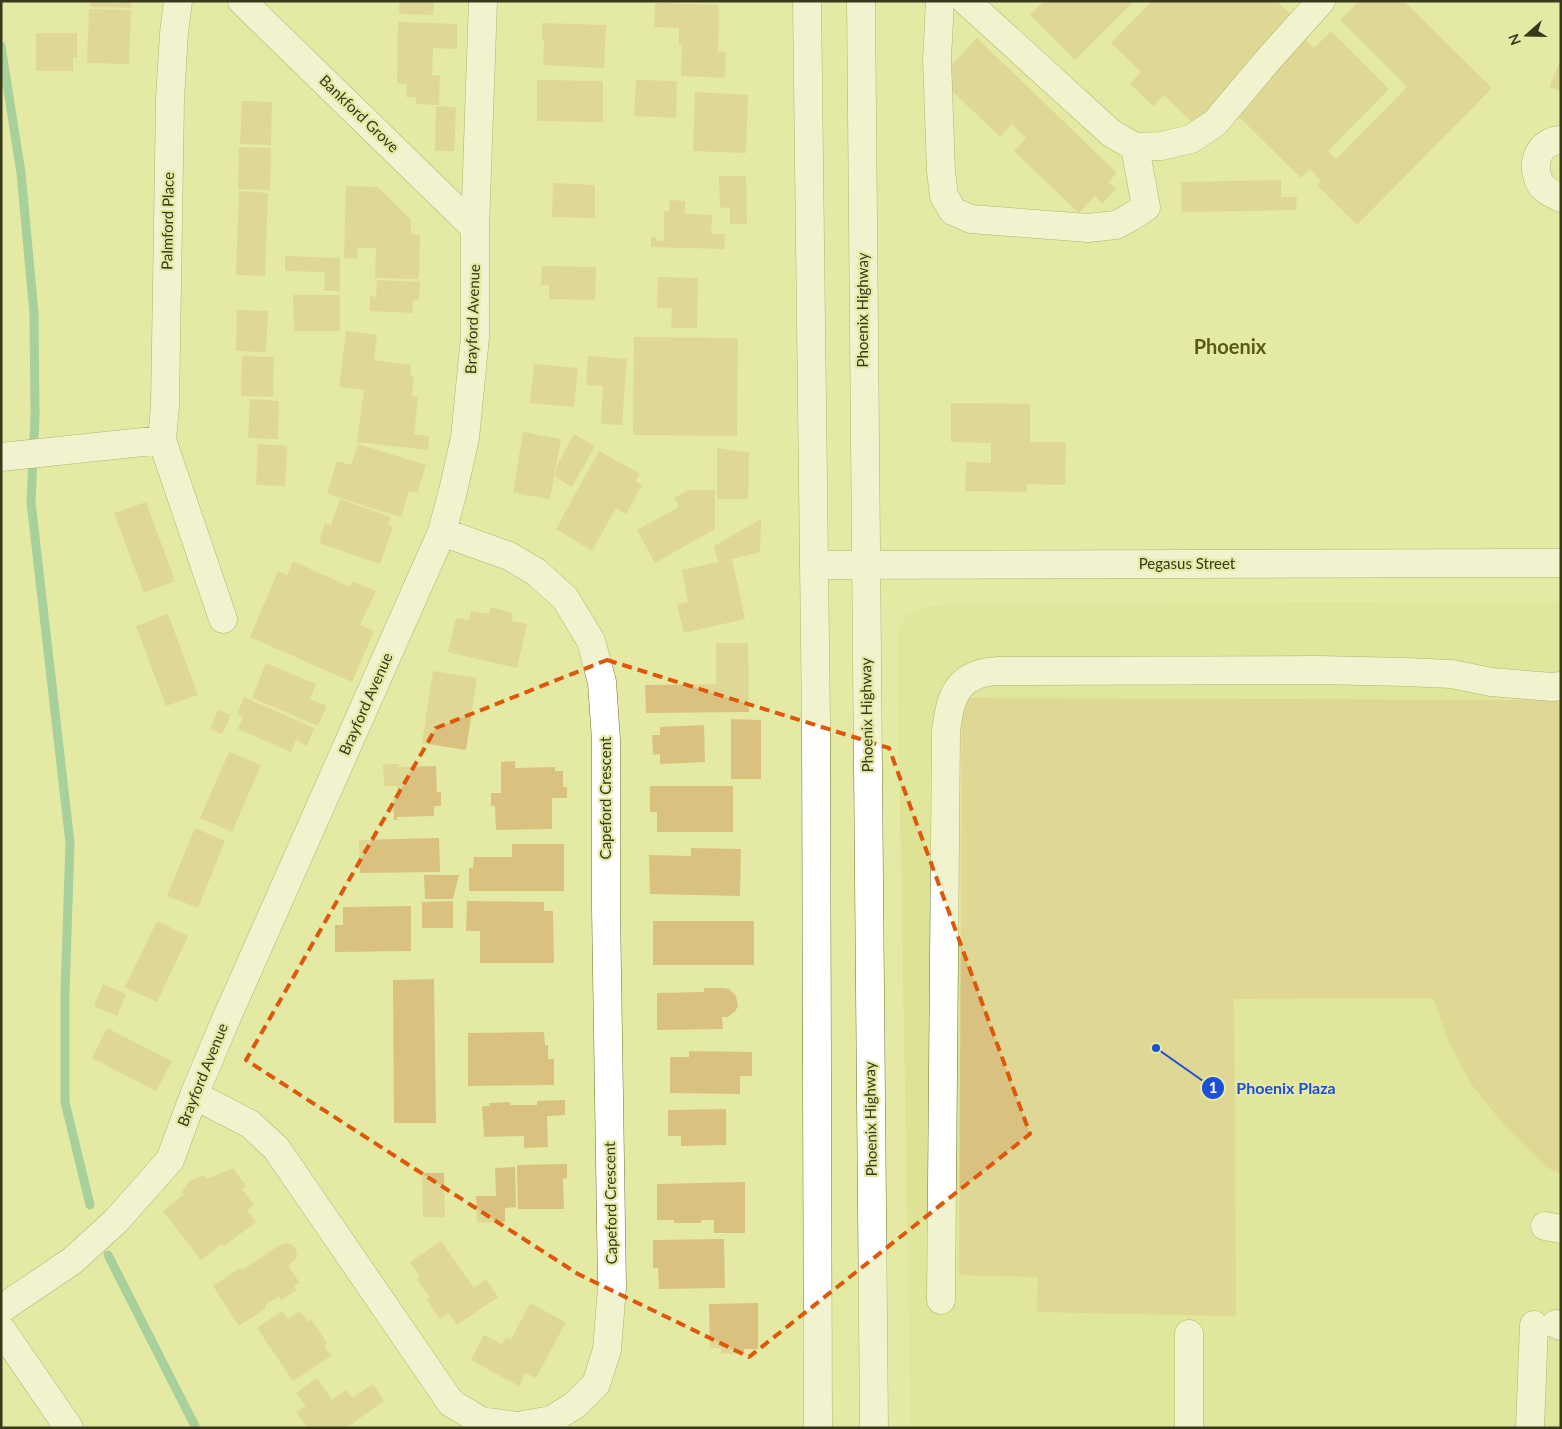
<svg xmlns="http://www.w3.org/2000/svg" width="1562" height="1429" font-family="Lato,sans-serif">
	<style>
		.built { fill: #dde294 }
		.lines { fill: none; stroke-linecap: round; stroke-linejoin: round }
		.stream { stroke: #5eb190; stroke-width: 9 }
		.building { fill: #d9c280 }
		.minor-casing { stroke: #727532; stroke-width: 29 }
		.major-casing { stroke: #727532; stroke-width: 29 }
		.minor { stroke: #fff; stroke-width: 28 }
		.major { stroke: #fff; stroke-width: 28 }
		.marked { fill: none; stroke: #df570d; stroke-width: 4; stroke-dasharray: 10 6; stroke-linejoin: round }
		.labels { text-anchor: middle; stroke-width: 4.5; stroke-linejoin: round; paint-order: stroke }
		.street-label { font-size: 15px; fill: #37381c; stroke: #e4eaa4 }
		.district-label { font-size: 20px; font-weight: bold; fill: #585a14; stroke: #e4eaa4 }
		.leader { fill: none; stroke: #1d4ed8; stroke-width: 2 }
		.callout-dot { fill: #1d4ed8; stroke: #e4eaa4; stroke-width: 2 }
		.mark-label { font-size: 15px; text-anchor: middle; font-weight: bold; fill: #fff }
		.callout-label { font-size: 16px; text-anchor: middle; font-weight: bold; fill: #1d4ed8; stroke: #e4eaa4; stroke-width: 4.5; stroke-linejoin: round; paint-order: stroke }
	</style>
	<rect width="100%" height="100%" fill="#e4eaa4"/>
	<path class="built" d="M1312,602l249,1v825h-650l-14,-786 1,-10 4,-9 6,-8 7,-5 17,-4z"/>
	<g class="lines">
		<path class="stream" d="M1,46l20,127 13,140 1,103 -4,86 39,341 -5,149v110l25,103
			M108,1255l88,173"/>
	</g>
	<path class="building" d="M90,1h41v7l-41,-1z
		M399,1h35l-1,14 -34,-1z
		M1044,1h90l-59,59 -45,-45z
		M1152,1h125l20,20 -101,105 -32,-31 -11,11 -23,-22 11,-12 -30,-29z
		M1359,1h45l88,87 -135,137 -40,-40 4,-4 -11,-12 -9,9 -68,-67 72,-72 9,9 17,-17 58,58 -61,62 8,8 71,-72 -67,-67z
		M655,3l64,2 -1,47h8l-1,26 -44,-2 1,-31h-3v-17l-25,-1z
		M89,9l42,1 -2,54 -42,-1z
		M398,22l59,2v25l-24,-1 -1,27h8l-1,30 -23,-1v-7h-10l1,-13 -10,-1z
		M542,23l64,2 -2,43 -61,-3 1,-25 -2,1z
		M36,33h41v24l-4,1v13h-37z
		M977,38l140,135 -9,9 8,7 -14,15 -7,-8 -16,17 -65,-62 12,-13 -14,-14 -12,13 -53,-51 7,-7 -8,-8z
		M1561,60v31l-12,-4z
		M537,80l66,1v41l-66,-1z
		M636,80l41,1 -1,37 -42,-2z
		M695,92l53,3 -2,58 -53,-2z
		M242,101l30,1 -1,43 -31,-1z
		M436,106l20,1 -2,44h-19z
		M239,147l32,1 -1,42 -32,-1z
		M719,176h27l1,48h-17v-17l-10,1z
		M1281,180v17h16l-1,13 -114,2 -1,-30z
		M553,183l42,2v33l-43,-1z
		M346,186l32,1 33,33v14l9,1 -1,44 -44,-1 1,-30h-18l-1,11 -13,-1z
		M239,191l29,2 -3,83 -29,-1z
		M670,200l15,1v13l27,1 -1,19h14l-1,15 -73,-2v-10h5l1,4h7v-30h5z
		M285,256l55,2v33h-16l1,-19 -40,-1z
		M542,266l54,1 -1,33 -46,-1v-14h-8z
		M658,277l40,1 -1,50h-26l1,-20h-15z
		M377,280l43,2 -1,18h-6l-1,13 -42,-2v-15l6,1z
		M293,295h47v36h-46z
		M237,310l31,1 -2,41 -30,-1z
		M346,331l31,4 -3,25 37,5 -1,11 4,1 -2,19 6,1 -4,37 15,2 -1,14 -71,-8 7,-52 -25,-3z
		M634,337l104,1 -1,98 -104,-1z
		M242,356l32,1 -1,40 -32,-1z
		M588,356l39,3 -5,66 -21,-1 2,-38 -17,-1z
		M534,364l44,4 -4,39 -44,-4z
		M250,399l29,2 -1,38 -30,-1z
		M951,403l79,1v38h36l-1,43 -38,-1v8l-62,-1 1,-29 25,1v-20l-40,-1z
		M523,432l38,7 -11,60 -37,-6z
		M574,434l21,12 -23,41 -17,-10 2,-11z
		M258,444l29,2 -2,40 -29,-1z
		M358,444l68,21 -9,28 -8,-2 -8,26 -74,-23 10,-33 14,4z
		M717,448l32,5 -1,46h-31z
		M599,451l41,23 -4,7 6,4 -16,29 -10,-6 -24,43 -36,-22z
		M689,490h26v39l-60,34 -18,-33 42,-23 -5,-9z
		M340,499l51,18 -3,8 5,2 -13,37 -61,-21 6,-20 6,2z
		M146,502l29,79 -31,12 -30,-80z
		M761,519l-1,33 -28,7 13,60 -61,14 -7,-29 11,-2 -6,-32 36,-8 -4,-16z
		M293,561l57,26 2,-6 24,10 -16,34 14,6 -22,51 -102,-45 28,-66 9,4z
		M490,607l23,6 -2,8 16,3 -10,44 -69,-16 8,-34 13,2 2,-9 18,3z
		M168,614l30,81 -32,11 -30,-80z
		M716,643h32l1,69 -103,1 -1,-28 71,-1z
		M266,663l50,21 -6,15 17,7 -9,20 -66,-28z
		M433,671l44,7 -11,72 -44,-7z
		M244,697l70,31 -7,18 -11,-6 -5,12 -53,-23 5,-12 -6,-3z
		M962,698l599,2v474l-15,-7 -41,-41 -34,-42 -23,-44 -15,-42 -199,1 2,317 -199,-4 1,-35 -79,-2z
		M218,710l13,5 -9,19 -12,-5z
		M731,719l30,1v59h-30z
		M704,725l1,37 -45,2v-10l-7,1 -1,-20h8v-8z
		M229,752l32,13 -29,67 -32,-14z
		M515,761v7l40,-1v4h8v16h4v11h-15v31l-56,1 -1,-24h-4v-13h10v-31z
		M383,764h16l-1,3 38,-1 1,26h4v14h-7v10l-37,1v3h-3l-1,-24h4v-10h-13z
		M650,786h83v46h-76v-20h-7z
		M195,828l30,13 -27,67 -31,-12z
		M439,838l1,34 -80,1 -1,-33z
		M512,844h52v47h-95v-23h4l1,-11h38z
		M691,848l50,1 -1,47 -90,-2 -1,-39 42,1z
		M424,875h35l-6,24h-28z
		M453,901v27h-31v-26z
		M467,901l77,1v9h9l1,52h-74v-32h-14z
		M411,906v45l-76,1v-27h8v-18z
		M157,921l31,15 -31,66 -32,-15z
		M653,921h101v44h-101z
		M434,979l2,144h-42l-1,-143z
		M103,984l23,10 -9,22 -23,-10z
		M704,988h20l5,1 7,7 2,10 -2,4 -8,7h-6l1,12 -66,1v-37l47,-1z
		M107,1028l65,33 -16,30 -64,-33z
		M544,1032l1,13h3v14h6v26l-86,1v-53z
		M689,1051l63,1v24h-12v18l-70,-1v-36h19z
		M565,1100v15l-18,1 1,31 -24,1v-12l-40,1 -2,-31h8l-1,-3 21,-1v3h27v-4z
		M726,1109v36l-45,1v-10h-13v-26z
		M567,1164v14l-4,1 1,30h-46l-1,-44z
		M515,1167l1,40 -11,1v14l-28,1 -1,-27h20l-1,-28z
		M233,1168l13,18 -4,3 12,16 -7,5 9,12 -32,24 -2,-2 -21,16 -38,-49 21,-17 -2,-2 8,-11 14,-6 3,4z
		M422,1173h22l1,44h-22z
		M745,1182v51h-31v-13h-13v3h-27v-3h-17v-36z
		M724,1239l1,49 -66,1 -1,-21h-5v-28z
		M441,1241l33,47 12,-9 12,18 -41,28 -8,-12 -9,6 -13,-19 3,-2 -13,-19 3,-3 -10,-14z
		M285,1243l6,1 4,4 2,6 -1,5 -8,7 12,17 -6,3 3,4 -16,10 -2,-4 -14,9 1,3 -27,18 -26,-40 27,-18 2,2 38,-25z
		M530,1303l36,19 -30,56 -11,-5 -6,13 -48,-26 13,-25 18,9 4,-7 5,3z
		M758,1303v46h-14v4l-23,1v-6h-11l-1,-44z
		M282,1311l6,8 12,-8 8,11 3,-3 16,24 -3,3 7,10 -38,25 -36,-53z
		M317,1378l15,22 14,-10 6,8 21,-14 11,17 -38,27h-39l-11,-16 10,-6 -10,-13z"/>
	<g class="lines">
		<defs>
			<path id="minor" d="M178,1l-4,32 -4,67 -5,306 -3,34 61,179
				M242,1l233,227
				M940,1l-3,58 4,112 3,25 9,15 18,8 117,9 28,-3 15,-8 15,-10 -11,-60
				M966,1l145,132 24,14 26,-1 30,-7 24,-16 53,-63 53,-59
				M1561,140c-22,1 -30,22 -22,41 3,9 14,13 22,17
				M1,457l161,-17
				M814,565l747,-2
				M194,1095l56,29 26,24 175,255 30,18 37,5 33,-6 24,-15 21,-21 11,-34 5,-63 -6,-379v-168l-4,-58 -11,-41 -26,-43 -29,-26 -27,-16 -67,-24
				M1545,1226l16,3
				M941,1300l5,-569c3,-23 6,-47 31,-56 6,-3 14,-3 20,-4l322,-1 86,2 47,2 39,8 61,5 9,-1
				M1,1309l71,-48 44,-40 54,-61 24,-65 29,-69 219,-494 11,-41 12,-53 10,-101v-109l8,-227
				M1556,1324l5,2
				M1,1329l68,99
				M1189,1334v94
				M1530,1428l4,-103"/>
			<path id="major" d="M807,1l9,721 2,706
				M861,1l13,1427"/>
		</defs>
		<use href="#minor" class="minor-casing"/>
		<use href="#major" class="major-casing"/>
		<use href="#minor" class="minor"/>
		<use href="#major" class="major"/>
	</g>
	<path d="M0 0H1562V1429H0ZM607,660l282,88 141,386 -281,223 -171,-83 -332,-214 190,-332z" fill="#e4eaa4" fill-opacity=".55" fill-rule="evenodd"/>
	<path class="marked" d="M607,660l282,88 141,386 -281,223 -171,-83 -332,-214 190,-332z"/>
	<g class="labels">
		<g class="street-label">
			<text transform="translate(359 114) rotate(44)" y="5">Bankford Grove</text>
			<text transform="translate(168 221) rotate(-89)" y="5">Palmford Place</text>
			<text transform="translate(863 310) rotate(-90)" y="5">Phoenix Highway</text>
			<text transform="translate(473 319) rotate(-88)" y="5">Brayford Avenue</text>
			<text x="1187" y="569">Pegasus Street</text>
			<text transform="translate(366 704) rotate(-66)" y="5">Brayford Avenue</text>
			<text transform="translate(867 715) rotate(-91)" y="5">Phoenix Highway</text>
			<text transform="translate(606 798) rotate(-90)" y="5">Capeford Crescent</text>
			<text transform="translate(203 1075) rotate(-68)" y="5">Brayford Avenue</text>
			<text transform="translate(871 1119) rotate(-91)" y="5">Phoenix Highway</text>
			<text transform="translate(611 1203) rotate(-91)" y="5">Capeford Crescent</text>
		</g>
		<g class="district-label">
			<text x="1230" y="354">Phoenix</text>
		</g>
	</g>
	<path class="leader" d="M1156 1048L1213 1088"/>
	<g class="callout-dot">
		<circle cx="1156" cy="1048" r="5"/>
		<circle cx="1213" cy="1088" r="12"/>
	</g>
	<g class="mark-label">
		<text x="1213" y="1093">1</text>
	</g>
	<g class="callout-label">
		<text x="1286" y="1094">Phoenix Plaza</text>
	</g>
	<rect width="1562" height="1429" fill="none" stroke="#37381c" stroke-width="5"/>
	<g transform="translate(1527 35) rotate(250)" stroke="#e4eaa4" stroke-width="4" paint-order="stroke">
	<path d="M0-4L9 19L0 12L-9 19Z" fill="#37381c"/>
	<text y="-8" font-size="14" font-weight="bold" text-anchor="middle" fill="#37381c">N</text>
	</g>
</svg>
